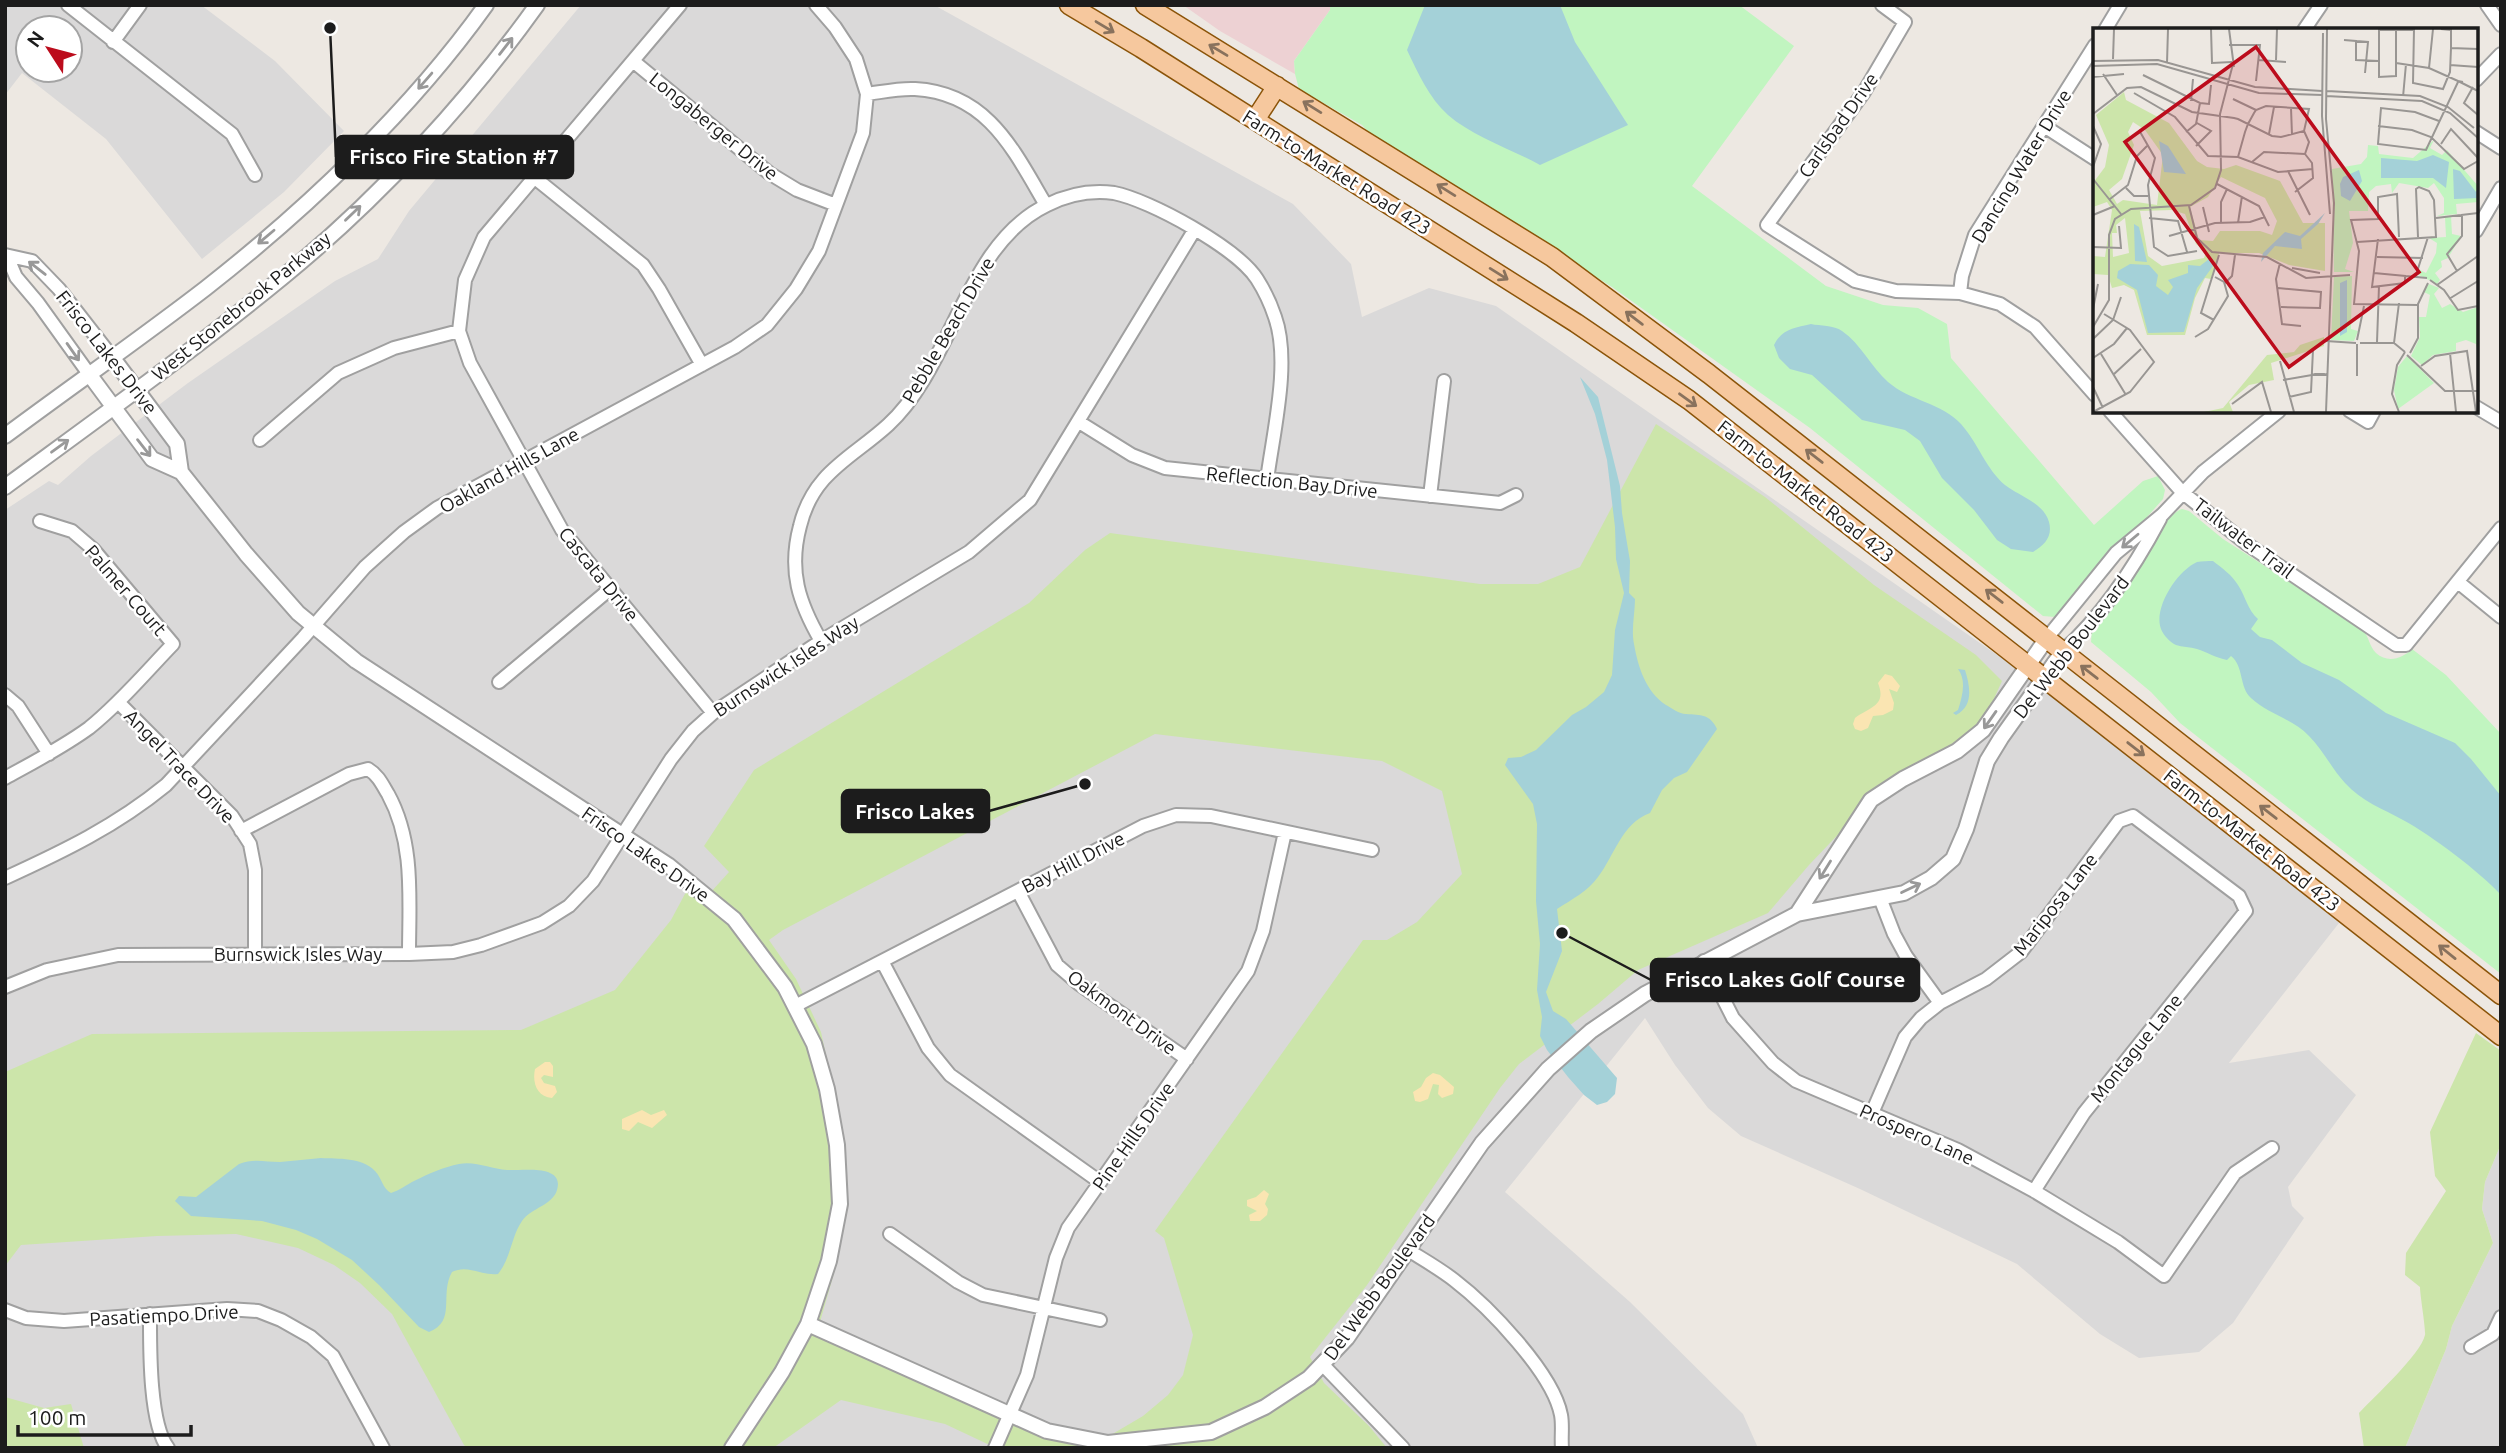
<svg xmlns="http://www.w3.org/2000/svg" width="2506" height="1453" font-family="Ubuntu,sans-serif">
	<style>
		.residential { fill: #dad9d9; fill-rule: evenodd }
		.commercial { fill: #edd1d3 }
		.grass { fill: #cce5aa; fill-rule: evenodd }
		.sand { fill: #fae5b2 }
		.park { fill: #c1f5c0 }
		.water { fill: #a4d1d8 }
		.lines { fill: none; stroke-linecap: round; stroke-linejoin: round }
		.minor-casing { stroke: #a0a0a0; stroke-width: 16 }
		.tertiary-casing { stroke: #a0a0a0; stroke-width: 18 }
		.primary-casing { stroke: #8b5409; stroke-width: 21 }
		.minor { stroke: #fff; stroke-width: 12 }
		.tertiary { stroke: #fff; stroke-width: 14 }
		.primary { stroke: #f6c89e; stroke-width: 18 }
		.oneway { stroke: #89725d }
		.oneway2 { stroke: #999 }
		.labels { text-anchor: middle; stroke-width: 5; stroke-linejoin: round; paint-order: stroke }
		.street-label { font-size: 19px; fill: #1c1c1c; stroke: #fff }
		.inset-road { fill: none; stroke: #999693; stroke-width: 2 }
		.view { fill: #bc0c1c; fill-opacity: 0.15; stroke: #bc0c1c; stroke-width: 3.5 }
		.inset-edge { fill: none; stroke: #1c1c1c; stroke-width: 3.5 }
		.leader { fill: none; stroke: #1c1c1c; stroke-width: 2.5 }
		.callout-dot { fill: #1c1c1c; stroke: #fff; stroke-width: 2.5 }
		.callout { fill: #1c1c1c; stroke: #1c1c1c; stroke-width: 2.5 }
		.callout-label { font-size: 21px; text-anchor: middle; font-weight: bold; fill: #fff }
	</style>
	<rect width="100%" height="100%" fill="#ede8e2"/>
	<path class="residential" d="M5,5h196l74,56 69,70 -60,61 -82,67 -96,-120 -84,-66 -17,22zM28,28h42v42h-42z
		M581,5h353l359,199 58,60 11,53 67,-29 67,18 527,367 283,223 33,27 -110,140 80,-13 47,45 -68,92 4,19 12,12 -71,105 -34,29 -60,6 -39,-24 -83,-70 -157,-75 -119,-53 -33,-28 -33,-43 -30,-47 -140,174 125,110 113,112 15,34h-1753v-938l44,-29 9,4 33,-29 97,-73 147,-102 43,-22 31,-48z
		M2501,1144v304h-96l41,-99 6,-23 41,-83 -11,-34 3,-27z"/>
	<path class="commercial" d="M1183,5h147v5l-36,51 1,13 -75,-43z"/>
	<path class="grass" d="M1656,424l109,73 109,88 102,70 26,26 -19,42 -79,53 -54,46 -41,43 -41,48 -130,57 -40,34 -79,60 -19,24 -133,197 -57,72 14,26 45,43 18,22h-391l-51,-24 -104,-24 -68,48h-306l-3,-3 -72,-131 -32,-31 -26,-18 -36,-17 -62,-14 -79,2 -136,9 -16,21v-194l87,-38 429,-4 94,-40 56,-70 15,-28 15,11 28,-31 -25,-26 50,-76 275,-167 56,-53 25,-17 370,51h58l42,-17zM1155,734l227,27 60,30 20,83 -45,48 -30,18h-24l-208,291 9,7 29,97 -10,40 -15,20 -25,21 -34,20 -66,-13 -223,-101 16,-56 10,-66 -1,-57 -24,-111 -25,-53 -27,-39 14,-10z
		M2476,1033l25,18v93l-16,38 -3,27 11,34 -41,83 -6,23 -41,99h-41l-5,-35c15,-16 62,-59 66,-78 1,-5 -5,-40 -5,-48l-15,-12 1,-22 40,-62 -11,-15 -5,-44z
		M5,1397l39,11 27,-4 13,44h-79z"/>
	<path class="sand" d="M1885,674l7,2 8,10 -3,6 -8,-3 5,14 -1,7 -10,5 -10,1 -5,12 -7,3 -6,-2 -2,-5 2,-6c15,-11 32,-12 23,-35z
		M545,1062h5l3,4v11l-9,-2 -3,3 3,5 11,3 2,6 -5,6c-15,-1 -20,-15 -17,-29z
		M1433,1073l7,2 14,12 -1,7 -11,4 -4,-4 1,-9 -6,-1 -5,15 -8,3 -5,-1 -2,-9 8,-5 5,-9z
		M642,1110l9,5 13,-5 3,5 -15,13 -14,-6 -9,9 -7,-2v-10z
		M1264,1190l5,4 -4,10 3,5 -1,6 -7,6h-10l-1,-6 8,-4 -10,-5v-6l9,-3z"/>
	<path class="park" d="M1330,5h409l55,41 -102,140 134,100 57,19 35,3 29,16 4,34 143,167 49,-44 15,-5 7,14 -2,9 -100,113 -8,5 -12,-1 -233,-188 -198,-141 -238,-149 -12,-13 -63,-36 -4,-15 -1,-13 36,-51z
		M2182,509l7,2 34,28 139,90c7,7 7,17 14,24 12,11 27,5 36,-4l34,26 55,59v240l-321,-251 -29,-31 -60,-50 1,-13c15,-23 69,-114 90,-120z"/>
	<path class="water" d="M1425,5h135l15,37 53,83 -88,40c-29,-16 -68,-29 -92,-50 -19,-17 -30,-42 -41,-65z
		M1811,324c9,2 23,1 31,7 19,13 29,36 46,51 22,19 54,21 73,42 17,19 25,45 44,61 14,11 39,18 44,37 4,15 -5,23 -16,30l-22,-3 -14,-9 -23,-30 -32,-32 -22,-37 -15,-11 -43,-10 -50,-45 -22,-6 -11,-11 -5,-13c8,-16 20,-17 37,-21z
		M1580,377l18,20 22,89 2,27 8,48 -1,32 6,6c0,14 -4,31 -1,45 4,23 12,48 32,61 6,3 13,9 20,9 15,1 24,0 31,15l-30,43 -13,6 -12,12 -12,23c-29,11 -35,42 -52,64 -10,14 -27,23 -41,32l5,42 -16,41 7,19 13,8 51,59 -2,16 -8,8 -10,3 -13,-10 -16,-18 -21,-27 -7,-14 2,-19 -5,-27 3,-46 -4,-43 1,-77 -4,-20 -28,-39 3,-7 13,-1 15,-7 36,-35 14,-8 18,-15 8,-17 3,-45 9,-37 -8,-34 -1,-32 -8,-67 -12,-46z
		M2213,561c9,7 19,14 25,24 8,12 9,24 20,34l-7,10 9,8 12,3 30,23 37,17 47,33 69,30 16,16 30,37v99c-21,-23 -70,-60 -98,-75 -20,-11 -42,-19 -58,-37 -13,-14 -22,-33 -36,-47 -16,-17 -41,-22 -58,-38 -12,-11 -7,-32 -20,-42l-4,4c-11,-2 -20,-8 -30,-11 -7,-2 -15,-2 -21,-4 -5,-2 -13,-10 -15,-16 -8,-21 16,-58 36,-67 5,-1 11,-1 16,-1z
		M1958,669l7,1c5,16 9,36 -9,45l-3,-2 5,-3c4,-13 9,-29 0,-41z
		M321,1158c17,1 41,-1 54,13 7,7 7,17 16,22 9,-3 15,-8 23,-12 14,-7 30,-14 45,-17 17,-3 32,5 48,6 13,1 58,-7 50,20 -4,15 -26,18 -35,31 -11,16 -11,37 -24,53 -17,2 -30,-10 -46,-2 -13,23 5,49 -23,60l-10,-5 -40,-42 -27,-25 -35,-21 -21,-9 -34,-9 -71,-5 -16,-15 4,-5 17,1 43,-33c15,-6 26,-2 41,-2 14,-1 28,-3 41,-4z"/>
	<g class="lines">
		<defs>
			<path id="minor" d="M68,5l164,129 23,41
				M680,5l-196,232 -19,43 -6,51 11,32 92,167 151,183
				M1882,5l23,17 -41,70 -97,133 88,56 41,10 64,2 40,11 35,23 60,68
				M2487,5l14,20
				M2105,30l15,-25
				M2304,30l17,-25
				M113,42l27,-37
				M633,61l136,112 28,17 39,15
				M2476,80l25,-26
				M867,94c15,-2 33,-6 48,-5 73,4 99,62 131,116
				M2044,126l51,33
				M2476,132l25,16
				M535,178l108,87 16,24 43,76
				M2476,231l25,-43
				M5,255l27,6 27,28 53,68
				M7,256l9,21 22,26 51,71
				M1960,293l2,-17 13,-41 120,-190
				M2476,407l25,15
				M2110,411l72,81 65,52 149,101h10l95,-117
				M2350,411l18,11 6,-11
				M1079,422l53,33 33,13 335,35 16,-8
				M260,440l78,-67 56,-25 65,-17
				M1430,496l14,-115
				M2458,582l43,35
				M2047,638l69,-85 46,-38 41,-43 76,-61
				M821,641c-22,-38 -33,-70 -21,-115 13,-54 52,-68 88,-101 64,-58 77,-181 159,-220 20,-10 44,-15 67,-12 36,7 123,55 143,86 7,11 14,26 18,38 16,45 -2,116 -8,163
				M2063,651c41,-37 71,-83 97,-132
				M499,682l111,-93
				M5,695l13,11 31,48
				M118,702l114,114 18,28 5,26v84
				M5,778c29,-16 58,-31 84,-50 31,-25 57,-56 84,-84l-80,-95 -21,-18 -32,-10
				M241,831l108,-57 19,-5c10,6 14,15 20,25 27,49 21,106 21,160
				M5,878c59,-27 111,-52 161,-93l137,-147 62,-71 39,-35 33,-24 298,-161 32,-22 29,-36 23,-38 44,-118 4,-39 -11,-35 -21,-32 -19,-22
				M1018,891l39,74 22,19 108,75
				M1880,898l14,36 12,22 34,47
				M882,961l46,87 22,27 150,107
				M1704,961l29,57 40,45 23,18 162,69 76,41 84,51 46,34 71,-103 37,-25
				M5,987l42,-17 71,-15 291,-1 44,-2 28,-7 61,-22 27,-17 24,-25 78,-122 22,-28 20,-18 108,-72 148,-89 61,-52 165,-271
				M795,1006l348,-180 33,-11 35,1 161,34
				M1872,1113l33,-76 16,-19 19,-15 46,-24 35,-27 98,-131 14,-5 106,80 7,15 -162,202 -50,78
				M890,1234l68,48 25,13 117,25
				M1408,1250c16,10 32,19 46,30 34,26 99,93 107,135 2,10 0,22 1,33
				M5,1310l21,8 38,3 163,-12 31,2 23,9 30,17 22,19 50,92
				M150,1314c0,32 -1,110 18,134
				M2471,1347l22,-13 8,-17
				M1323,1365l80,83
				M995,1448l32,-73 29,-117 12,-30 180,-257 15,-40 22,-99"/>
			<path id="tertiary" d="M112,357l65,87 4,28
				M89,374l63,85 29,13 65,82 52,59 58,48 312,204 66,54 51,68 29,57 13,45 10,56 3,59 -11,57 -21,63 -26,48 -50,76
				M5,436c67,-50 135,-97 201,-148 102,-80 205,-178 280,-283
				M5,487c94,-69 189,-137 279,-211 93,-76 183,-173 253,-271
				M1797,914l74,-114 32,-21 54,-28 26,-21 64,-92
				M808,1324l239,107 61,12 103,-11 54,-25 44,-29 38,-40 135,-195 66,-74 43,-38 54,-37 152,-80 107,-21 27,-15 22,-19 13,-30 21,-68 14,-23 62,-87"/>
			<path id="primary" d="M1069,5l72,43 435,275 113,77 812,636
				M1145,5l407,252 157,117 792,621
				M1255,120l22,-34"/>
		</defs>
		<use href="#minor" class="minor-casing"/>
		<use href="#tertiary" class="tertiary-casing"/>
		<use href="#primary" class="primary-casing"/>
		<use href="#minor" class="minor"/>
		<use href="#tertiary" class="tertiary"/>
		<use href="#primary" class="primary"/>
	</g>
	<defs><path id="oneway-shaft" d="M-6 0H5M1.5-3L5.5 0L1.5 3" fill="none" stroke-width="1.6" stroke-linecap="round" stroke-linejoin="round" transform="scale(1.75)"/></defs>
	<g class="oneway">
		<use href="#oneway-shaft" transform="translate(1105 27) rotate(31)"/>
		<use href="#oneway-shaft" transform="translate(1218 50) rotate(-149)"/>
		<use href="#oneway-shaft" transform="translate(1312 107) rotate(-148)"/>
		<use href="#oneway-shaft" transform="translate(1446 190) rotate(-148)"/>
		<use href="#oneway-shaft" transform="translate(1499 274) rotate(32)"/>
		<use href="#oneway-shaft" transform="translate(1634 318) rotate(-143)"/>
		<use href="#oneway-shaft" transform="translate(1688 400) rotate(36)"/>
		<use href="#oneway-shaft" transform="translate(1814 456) rotate(-142)"/>
		<use href="#oneway-shaft" transform="translate(1994 596) rotate(-142)"/>
		<use href="#oneway-shaft" transform="translate(2089 672) rotate(-142)"/>
		<use href="#oneway-shaft" transform="translate(2136 749) rotate(38)"/>
		<use href="#oneway-shaft" transform="translate(2268 812) rotate(-142)"/>
		<use href="#oneway-shaft" transform="translate(2447 952) rotate(-141)"/>
	</g>
	<g class="oneway2">
		<use href="#oneway-shaft" transform="translate(506 46) rotate(-52)"/>
		<use href="#oneway-shaft" transform="translate(425 81) rotate(131)"/>
		<use href="#oneway-shaft" transform="translate(353 213) rotate(-44)"/>
		<use href="#oneway-shaft" transform="translate(266 237) rotate(140)"/>
		<use href="#oneway-shaft" transform="translate(37 268) rotate(-142)"/>
		<use href="#oneway-shaft" transform="translate(73 352) rotate(55)"/>
		<use href="#oneway-shaft" transform="translate(60 446) rotate(-36)"/>
		<use href="#oneway-shaft" transform="translate(144 448) rotate(52)"/>
		<use href="#oneway-shaft" transform="translate(2130 541) rotate(140)"/>
		<use href="#oneway-shaft" transform="translate(1990 720) rotate(125)"/>
		<use href="#oneway-shaft" transform="translate(1825 870) rotate(122)"/>
		<use href="#oneway-shaft" transform="translate(1911 888) rotate(-26)"/>
	</g>
	<g class="labels">
		<g class="street-label">
			<text transform="translate(1838 125) rotate(-55)" y="7">Carlsbad Drive</text>
			<text transform="translate(714 126) rotate(39)" y="7">Longaberger Drive</text>
			<text transform="translate(2021 166) rotate(-59)" y="7">Dancing Water Drive</text>
			<text transform="translate(1337 172) rotate(32)" y="7">Farm-to-Market Road 423</text>
			<text transform="translate(241 306) rotate(-39)" y="7">West Stonebrook Parkway</text>
			<text transform="translate(948 330) rotate(-60)" y="7">Pebble Beach Drive</text>
			<text transform="translate(107 352) rotate(52)" y="7">Frisco Lakes Drive</text>
			<text transform="translate(509 470) rotate(-29)" y="7">Oakland Hills Lane</text>
			<text transform="translate(1292 482) rotate(6)" y="7">Reflection Bay Drive</text>
			<text transform="translate(1806 491) rotate(38)" y="7">Farm-to-Market Road 423</text>
			<text transform="translate(2244 538) rotate(37)" y="7">Tailwater Trail</text>
			<text transform="translate(599 574) rotate(51)" y="7">Cascata Drive</text>
			<text transform="translate(126 590) rotate(49)" y="7">Palmer Court</text>
			<text transform="translate(2071 647) rotate(-52)" y="7">Del Webb Boulevard</text>
			<text transform="translate(786 666) rotate(-33)" y="7">Burnswick Isles Way</text>
			<text transform="translate(180 766) rotate(46)" y="7">Angel Trace Drive</text>
			<text transform="translate(2252 840) rotate(38)" y="7">Farm-to-Market Road 423</text>
			<text transform="translate(646 854) rotate(35)" y="7">Frisco Lakes Drive</text>
			<text transform="translate(1073 862) rotate(-27)" y="7">Bay Hill Drive</text>
			<text transform="translate(2055 904) rotate(-52)" y="7">Mariposa Lane</text>
			<text x="298" y="961">Burnswick Isles Way</text>
			<text transform="translate(1122 1012) rotate(36)" y="7">Oakmont Drive</text>
			<text transform="translate(2136 1048) rotate(-51)" y="7">Montague Lane</text>
			<text transform="translate(1917 1134) rotate(24)" y="7">Prospero Lane</text>
			<text transform="translate(1133 1136) rotate(-55)" y="7">Pine Hills Drive</text>
			<text transform="translate(1379 1287) rotate(-54)" y="7">Del Webb Boulevard</text>
			<text transform="translate(164 1315) rotate(-3)" y="7">Pasatiempo Drive</text>
		</g>
	</g>
	<g transform="translate(2093 28)">
		<rect width="385" height="385" fill="#ede8e2"/>
		<path d="M31,64l2,8 43,23 28,38 10,6 17,2 12,-4 44,16 23,42h22v48l-36,-6 -30,-12h-40l-8,26 -6,-1 -10,20 -10,37h-38l-13,-45 -10,-5 -12,3 -4,-13 -15,-1v-18l12,1 7,-47 -5,-8 -14,5v-24l12,-16 4,-22 -13,-30zM40,94l12,8 18,25 -6,50 -34,-5 -6,4 -8,-14 13,-11 12,-34 -6,-13zM128,149l44,21 12,23 -5,14 -12,-4h-40l-7,10 -14,-1 -9,-33 18,-10zM79,182l13,4 11,30 10,8 -2,6 -42,8 -14,-10 -8,-45zM32,190l4,35 -16,4 -1,-24h5l-1,-8zM231,309v9l-53,17 3,17 -25,5 -20,17 4,10h-29l19,-4 44,-53 27,-3 6,-7z" fill="#cce5aa" fill-rule="evenodd"/>
		<path d="M341,112l-4,8 12,7 5,-5 31,36v16l-22,2 1,10 -20,2 7,-3v-15l-10,-15 -6,5 -29,-5 -7,10 -1,-9 -15,2 -7,6 -1,19h-19l4,32 -8,26 9,3h-20l-2,-103 29,-5 6,-7 1,-12 10,1 1,8 34,4zM358,188l1,18 9,2 -13,22 -7,3 1,6 -7,6 5,7 -3,4 -20,-10 1,-5 8,4 10,-20 1,-10 -8,-5 17,-1 -1,-20zM259,248l-1,53 7,2 -4,10 -23,-1 3,-63zM336,256l10,4 -5,6 8,14 8,-4 13,8 15,-5v46l-2,-9 -10,-4 -10,3v8l-23,4 -11,10 -11,-9 9,-19 -1,-20h7l4,-22 -6,-3zM314,328l27,27 -36,26 -4,-19 4,-23z" fill="#c1f5c0"/>
		<path d="M66,113l9,5 18,28 -22,-2zM340,127l16,7 -3,26 -13,-10h-52v-20l36,3zM360,141l7,2 16,21 2,-4v10l-24,1zM266,142l3,11 -12,20 -9,-5 -1,-12 3,-7zM232,185l-7,11 -17,15 1,10 -27,-3 -14,16 2,-9 22,-21 15,4zM41,196l5,3 8,35 -12,-1zM116,231l4,7 -16,22 -13,44 -36,1 -11,-43 -20,-12 1,-7 12,-7 19,1 9,10 -2,11 12,9 5,-8 -5,-7 20,-7v-8l12,1zM254,252v52l-7,4v-53z" fill="#a4d1d8"/>
		<path class="inset-road" d="M118,1l1,34 20,-1M136,1l5,38M286,1v48l17,-1v-47M321,1l-1,54 30,6 7,-17 1,-24M348,1l10,1v18l27,1M286,2h35M230,5l-1,83 8,98M251,12l24,2 -3,31M263,12v20l23,1M136,17h31l-4,36M20,31l1,-30M166,32l27,2M183,32l1,-31M0,33l65,-1 97,27 67,4M74,35l1,-34M303,35l33,5 29,13M357,37l28,2M0,38l64,-2 102,29 63,2M336,40l4,-39M10,46l14,21M50,47l57,28 9,1 2,-19M0,49l31,-3M370,54l-5,-1 20,10M380,59l-9,16 14,12M234,63l93,5 28,11 26,21M41,65l41,24 33,39 30,1 40,15 35,-3M233,68l96,5 28,12 28,25M310,69l3,-33M140,71l23,11M98,73l2,-22M198,80l1,27M0,86l34,-26 14,-1 51,25 42,6 4,1 34,17 9,1 23,-6 5,-22 -43,-3 -10,4 -2,3 -6,11 -3,8 -7,25M346,93l-24,-9 -34,-4 -3,36 48,6 32,-68M0,98l8,18 -8,23M285,98l34,4 19,7 33,32 14,-8M46,102l16,28 -7,27 6,62 14,9 29,-5M211,103l5,11 -4,12M93,104l10,-8 4,-21M176,106l5,-27M348,116l10,-15 27,29M103,118l15,-15 -14,-8M159,134l12,-10 41,2M195,143l22,44M0,151l28,35M124,156l42,22 10,20M33,160l8,8h14M202,164l18,-14 -1,-15 -7,-9M17,171l18,-14 9,-29 10,-10M96,178l8,32 15,14 55,5 39,21 44,-3M110,179l6,25M0,187l22,-9M56,190l29,3 9,31M343,190l42,-5M128,195v-21l6,-13M145,195l4,-27M76,208l46,-13 35,-1 15,-5M306,209l-2,-43 -19,3v22l-27,1 8,31 -5,53 64,1M285,211l-6,48 33,-4v-8M264,214l79,-5 -2,-37 -5,-9 -10,-4 -3,2 2,48M0,219l28,1 -2,-22M284,229l46,1M187,235l-4,16 6,45 19,2M199,240l28,5M364,243l-10,-17 15,-18v-22M281,245l53,5M323,247l12,-38M337,252l14,10 14,20 20,-4M132,255l7,-7 3,-21M344,257l41,-29M185,260l43,4 -1,16 -39,-1M356,271l29,-18M0,281l5,-25M121,292l-13,-7 18,-58M0,299l16,-27v-65l6,-16 16,-10 60,-4 24,-17 6,-18 -1,-56 13,-50M102,309l13,-8 20,-33 -4,-14 -9,-5M0,311l20,-19 8,-23M264,312l7,-34M233,313l30,2M284,314l2,-56M267,315h34l11,9M301,315l5,-40M264,316v32M317,325l8,-15v-34l10,-21M357,325l6,59M8,326l25,41M314,327l38,36h33M0,330l21,-14 13,-16M187,333l14,51M328,338l14,-10 32,-5 9,61M231,346l4,1h-16l3,-1zM20,347l28,-26M190,352l29,-5M0,359l10,21M196,369l22,-5 2,-42M139,376l30,-22 9,30M0,384l37,-20 24,-30 -24,-32 -26,-16M233,384l8,-209 -8,-84 1,-90M306,384l-7,-18 5,-29 8,-13"/>
		<path class="view" d="M163,19l163,225 -130,95 -164,-225z"/>
		<rect width="385" height="385" class="inset-edge"/>
	</g>
	<path class="leader" d="M330 28L336 157M1085 784L989 811M1562 933L1651 980"/>
	<g class="callout-dot">
		<circle cx="330" cy="28" r="7"/>
		<circle cx="1085" cy="784" r="7"/>
		<circle cx="1562" cy="933" r="7"/>
	</g>
	<g class="callout">
		<rect x="336" y="136" width="237" height="42" rx="7"/>
		<rect x="842" y="790" width="147" height="42" rx="7"/>
		<rect x="1651" y="959" width="268" height="42" rx="7"/>
	</g>
	<g class="callout-label">
		<text x="454" y="164">Frisco Fire Station #7</text>
		<text x="915" y="819">Frisco Lakes</text>
		<text x="1785" y="987">Frisco Lakes Golf Course</text>
	</g>
	<rect width="2506" height="1453" fill="none" stroke="#1c1c1c" stroke-width="14"/>
	<g transform="translate(49 49) rotate(306)"><circle r="33" fill="#ffffff" stroke="#a4a4a4" stroke-width="2"/>
	<path d="M0-5L12 26L0 18L-12 26Z" fill="#bc0c1c"/>
	<text y="-10" font-size="19" font-weight="bold" text-anchor="middle" fill="#1c1c1c">N</text>
	</g>
	<path d="M18 1425v10h173v-10" fill="none" stroke="#1c1c1c" stroke-width="3.5"/>
	<text x="28" y="1425" font-size="21" fill="#1c1c1c" stroke="#ffffff" stroke-width="5" paint-order="stroke">100 m</text>
</svg>
